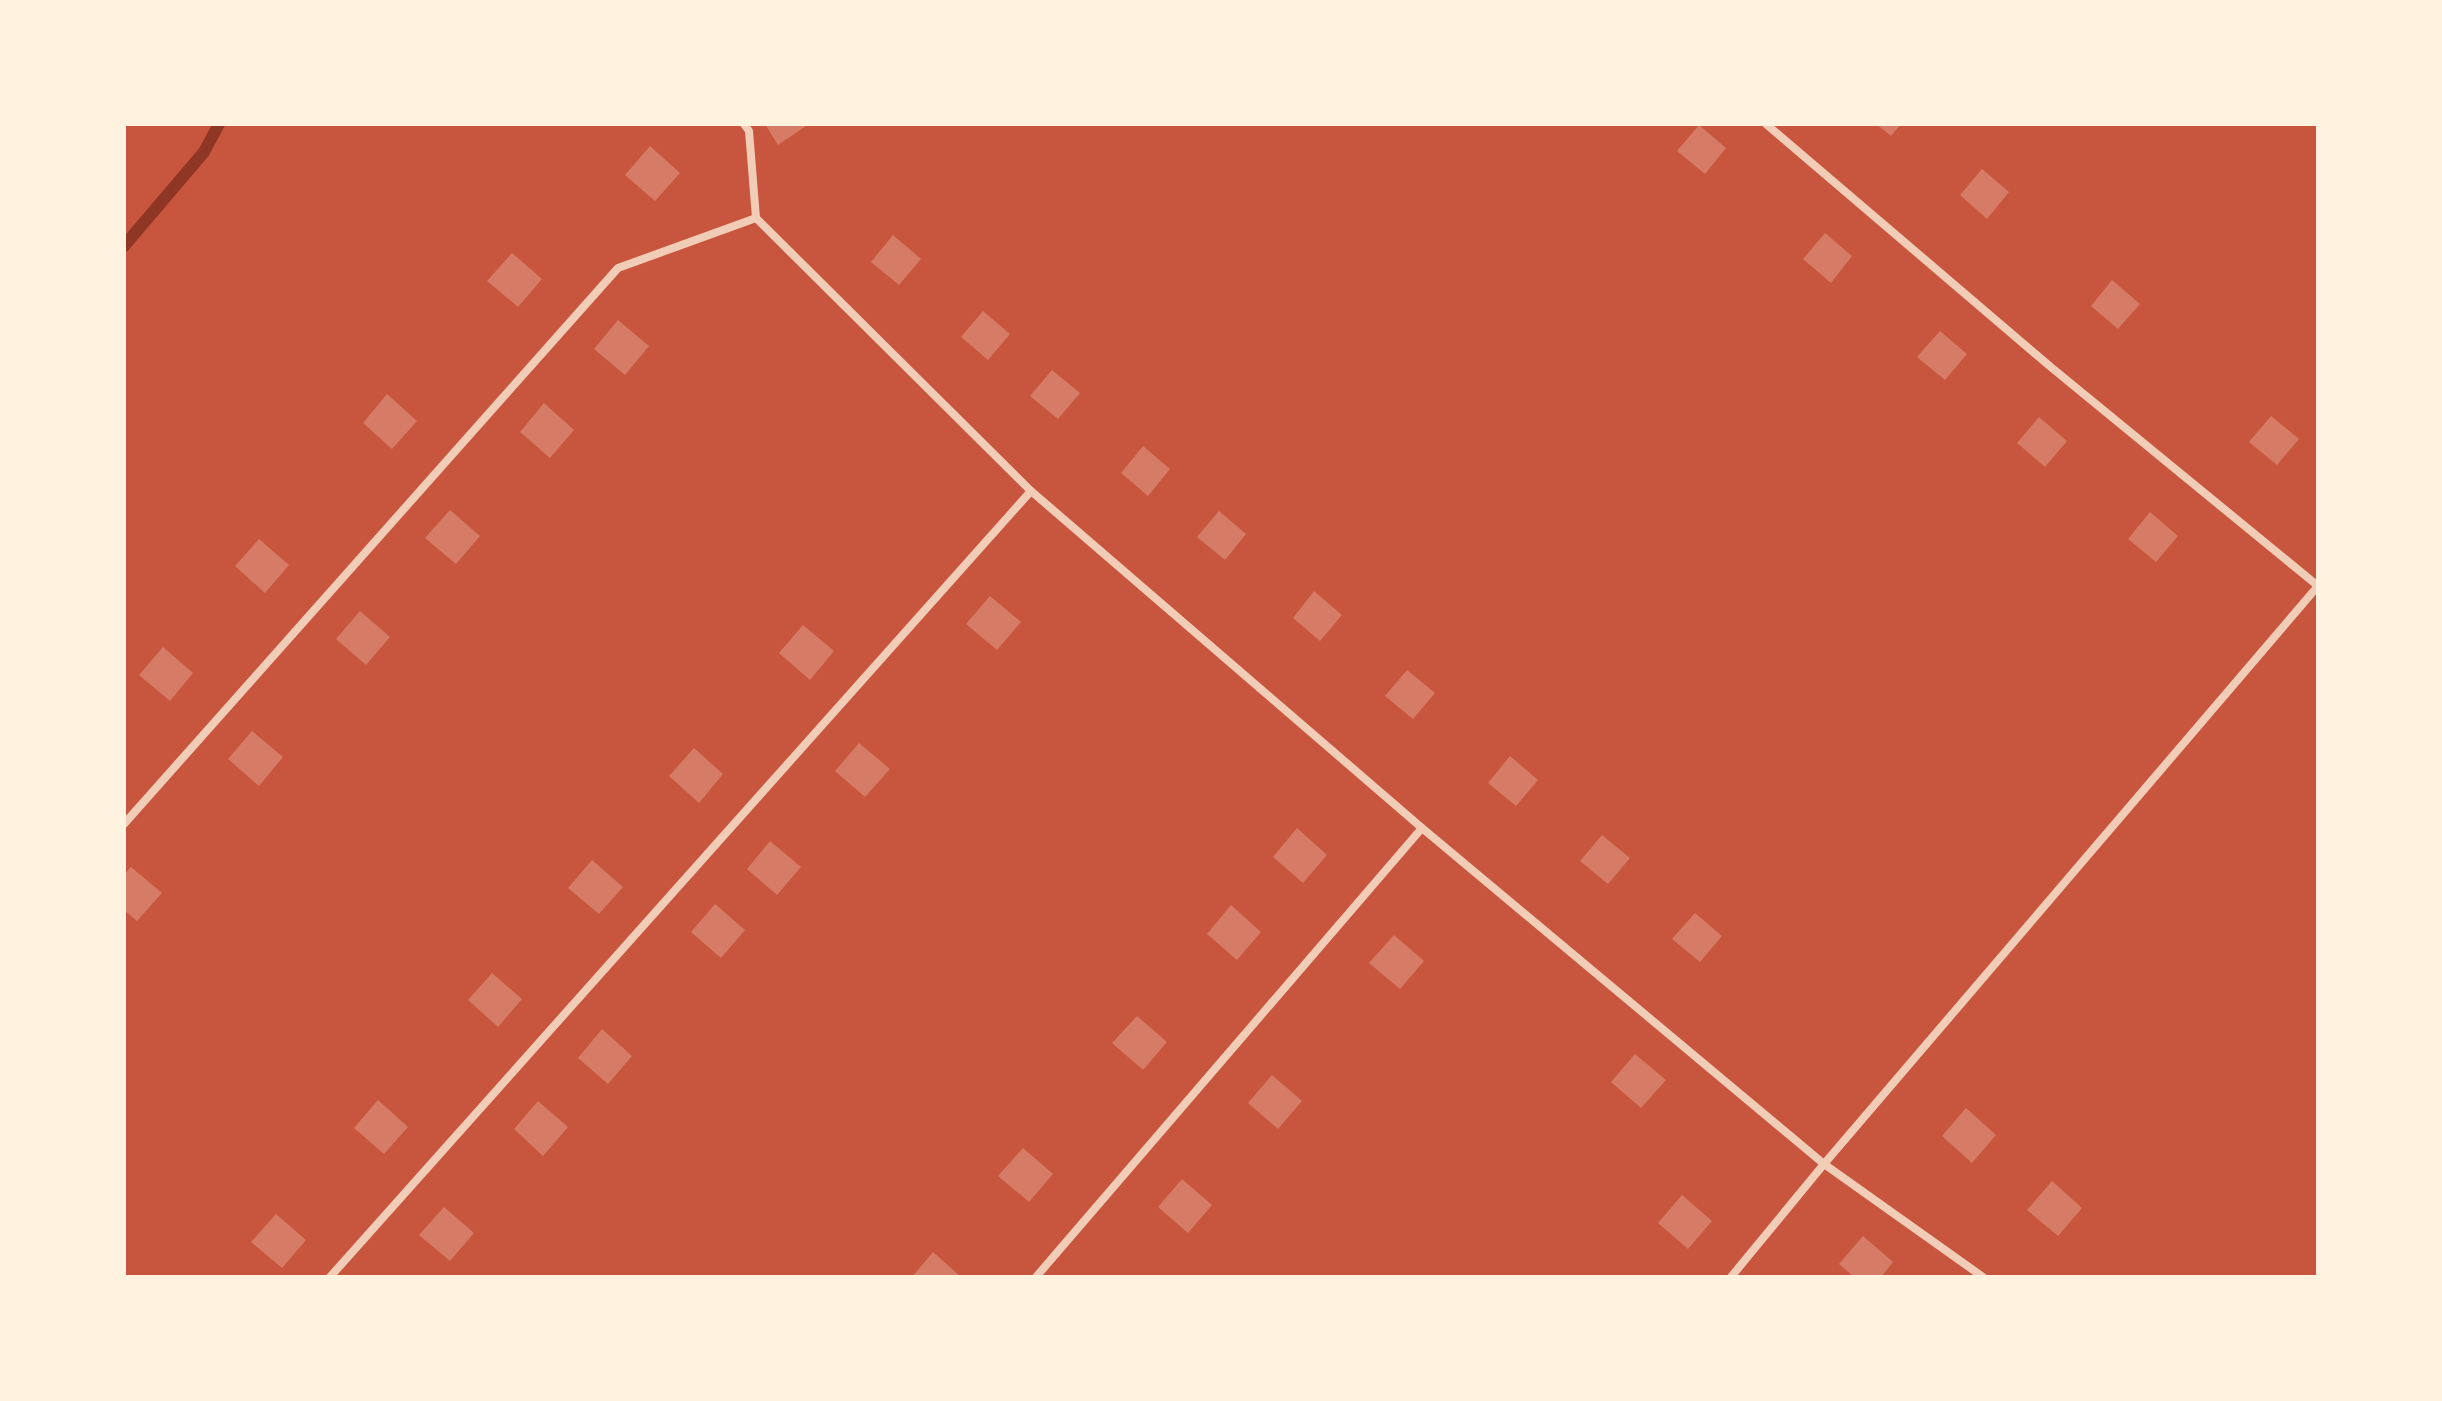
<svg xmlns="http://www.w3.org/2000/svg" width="2442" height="1401" viewBox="0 0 2442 1401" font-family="'DejaVu Sans',sans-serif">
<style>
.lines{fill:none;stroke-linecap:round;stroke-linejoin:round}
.stream{stroke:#8f3625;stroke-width:12}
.building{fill:#d67c66}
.minor{stroke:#f1ccb7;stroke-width:8}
</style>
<rect width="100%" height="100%" fill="#c8553d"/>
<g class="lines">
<!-- stream -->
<polyline class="stream" points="124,246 204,152 219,124"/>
</g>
<!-- building -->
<g class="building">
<polygon points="765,124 809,124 778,145"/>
<polygon points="1876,124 1901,124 1891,136"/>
<polygon points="1699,125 1726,148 1705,174 1677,151"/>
<polygon points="650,146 680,173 655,201 625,175"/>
<polygon points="1982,169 2009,192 1987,219 1960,195"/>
<polygon points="1825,233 1852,256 1831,283 1803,259"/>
<polygon points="893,235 921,259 899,285 871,262"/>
<polygon points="512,253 542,279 518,307 487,281"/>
<polygon points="2112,280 2140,304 2118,329 2091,306"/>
<polygon points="983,311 1010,334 988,360 961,337"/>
<polygon points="618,320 649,346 625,375 594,349"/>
<polygon points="1940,331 1967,354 1945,380 1917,357"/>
<polygon points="1052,370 1080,393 1058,419 1030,396"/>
<polygon points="387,394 417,421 392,449 363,423"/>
<polygon points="544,403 574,430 550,458 520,432"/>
<polygon points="2271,416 2299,439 2277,465 2249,442"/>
<polygon points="2039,417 2067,441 2045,467 2017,443"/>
<polygon points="1143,446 1170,469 1148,496 1121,473"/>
<polygon points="450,510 480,536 456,564 425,538"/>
<polygon points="1219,511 1246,534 1225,560 1197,537"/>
<polygon points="2150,512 2178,536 2156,562 2128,539"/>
<polygon points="259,539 289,565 265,593 235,566"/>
<polygon points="1314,591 1342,615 1320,641 1293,618"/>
<polygon points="990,596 1021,622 997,650 966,624"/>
<polygon points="360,611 390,637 366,665 336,639"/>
<polygon points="803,625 834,651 810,680 779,653"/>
<polygon points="163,647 193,673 170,701 139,675"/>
<polygon points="1407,670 1435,693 1413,719 1385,696"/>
<polygon points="252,731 283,757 259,786 228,759"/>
<polygon points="859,743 890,769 865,797 835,771"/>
<polygon points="694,748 723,774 699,803 669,776"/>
<polygon points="1510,756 1538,780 1516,806 1488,783"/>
<polygon points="1297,828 1327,855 1303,883 1273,857"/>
<polygon points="1602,835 1630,858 1608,884 1580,861"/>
<polygon points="770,841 801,867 777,895 747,869"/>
<polygon points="592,860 623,887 599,914 568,888"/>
<polygon points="131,867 162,893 137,921 124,910 124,875"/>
<polygon points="715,904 745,930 721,958 691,932"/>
<polygon points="1231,905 1261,932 1237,960 1207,934"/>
<polygon points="1695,913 1722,936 1700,962 1672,939"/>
<polygon points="1394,935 1424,961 1400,989 1369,963"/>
<polygon points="492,973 522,999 498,1027 468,1000"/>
<polygon points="1137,1016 1167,1042 1143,1070 1112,1043"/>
<polygon points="602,1029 632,1056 608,1084 578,1058"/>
<polygon points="1635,1054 1666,1080 1641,1108 1611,1082"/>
<polygon points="1272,1075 1302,1101 1278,1129 1248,1103"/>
<polygon points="378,1100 408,1127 384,1154 354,1128"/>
<polygon points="538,1101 568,1127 543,1156 514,1129"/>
<polygon points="1966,1108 1996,1135 1972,1163 1942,1136"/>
<polygon points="1023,1148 1053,1174 1029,1202 998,1176"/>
<polygon points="1182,1179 1212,1205 1188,1233 1158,1207"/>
<polygon points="2052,1181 2082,1208 2058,1236 2027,1210"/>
<polygon points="1682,1195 1712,1221 1688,1249 1658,1223"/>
<polygon points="444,1207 474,1233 450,1261 419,1235"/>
<polygon points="276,1214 306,1240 282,1268 251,1242"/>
<polygon points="1863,1236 1893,1262 1881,1277 1854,1277 1839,1264"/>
<polygon points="933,1252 961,1277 912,1277"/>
</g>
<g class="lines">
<!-- minor -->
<g class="minor">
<polyline points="744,124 749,131 756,218 1031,491 1422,828 1824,1164 1983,1277"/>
<polyline points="1766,124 2052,368 2318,586"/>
<polyline points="124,824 618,268 756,218"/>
<polyline points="330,1277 1031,491"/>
<polyline points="1036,1277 1422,828"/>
<polyline points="1731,1277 1824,1164 2318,586"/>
</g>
</g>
<!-- border -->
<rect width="2442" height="1401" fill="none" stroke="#fff3e0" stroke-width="252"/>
</svg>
